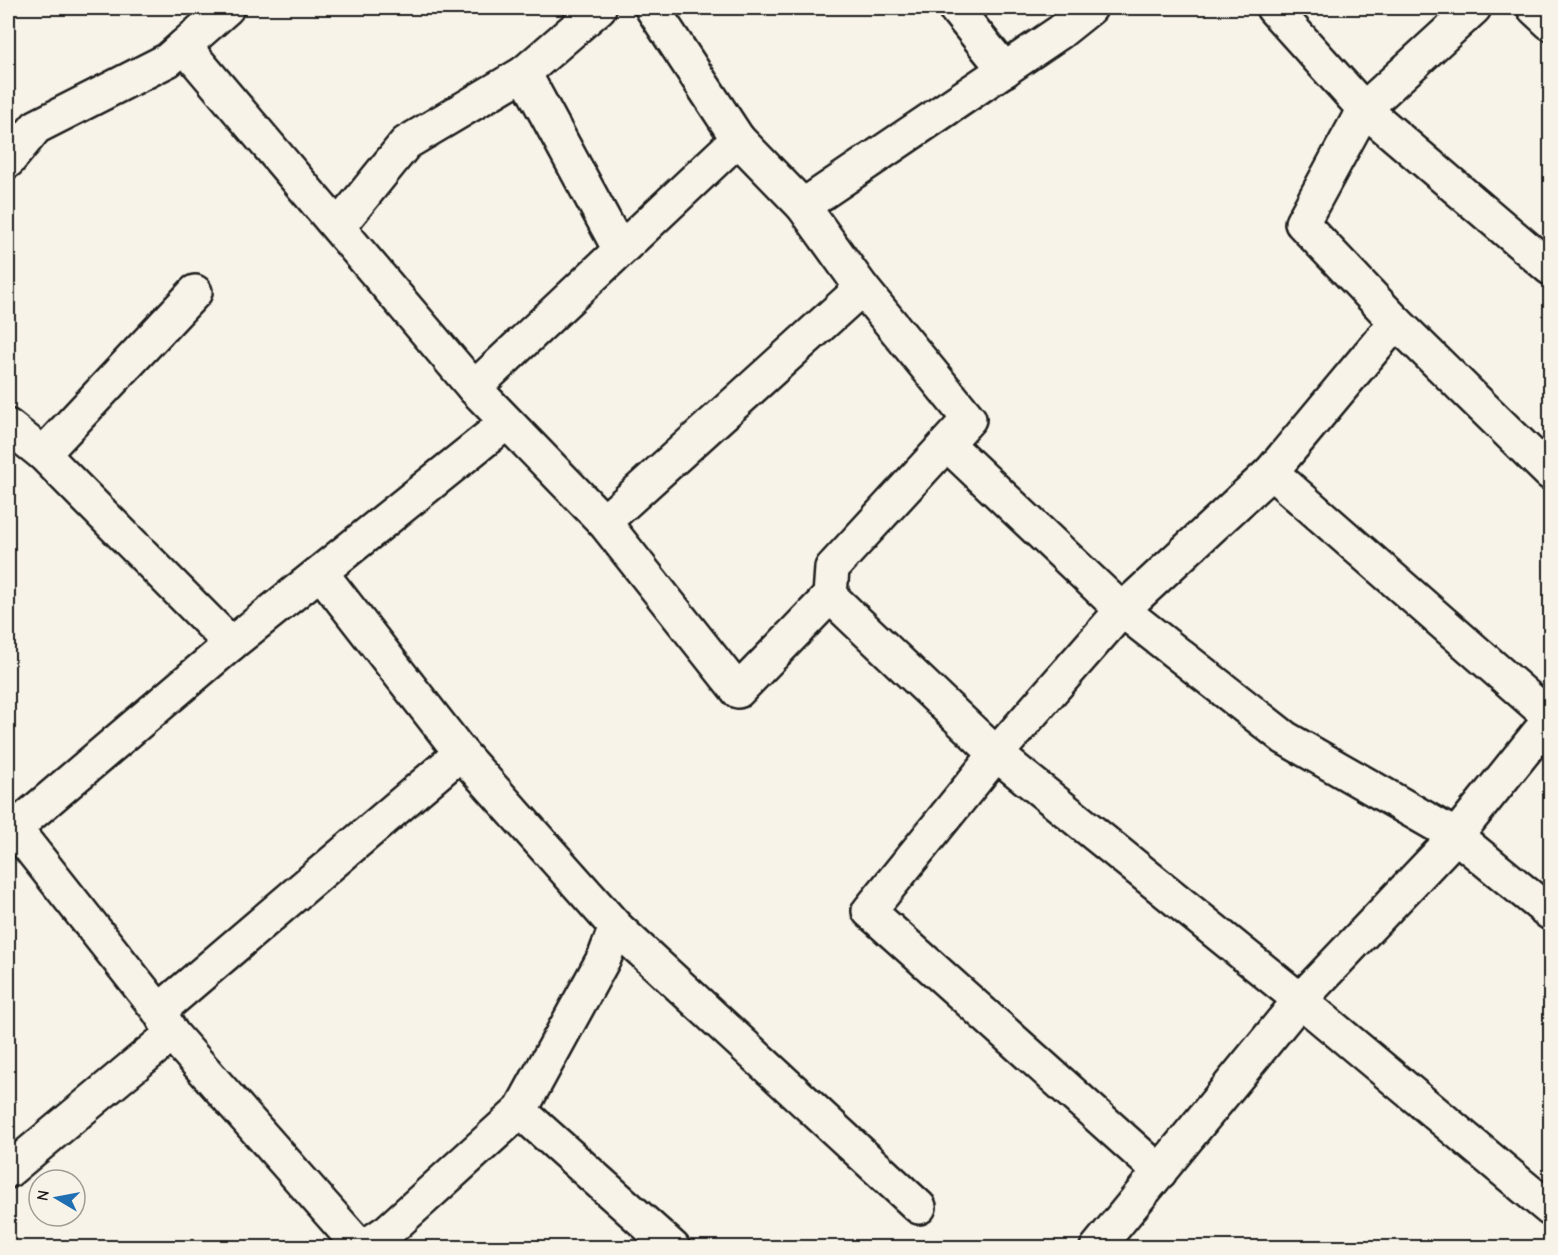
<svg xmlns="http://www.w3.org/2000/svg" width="1558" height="1255" viewBox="0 0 1558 1255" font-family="'Comic Neue',sans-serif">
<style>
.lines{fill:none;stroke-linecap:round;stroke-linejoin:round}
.minor-casing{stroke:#1c1c1c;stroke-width:38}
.minor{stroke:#f7f3e8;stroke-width:33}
</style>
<rect width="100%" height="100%" fill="#f7f3e8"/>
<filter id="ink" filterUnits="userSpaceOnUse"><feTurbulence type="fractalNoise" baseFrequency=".0167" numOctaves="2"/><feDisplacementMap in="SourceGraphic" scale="12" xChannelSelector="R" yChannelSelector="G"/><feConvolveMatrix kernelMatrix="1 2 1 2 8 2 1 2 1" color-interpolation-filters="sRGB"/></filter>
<g filter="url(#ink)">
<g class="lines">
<!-- minor casing -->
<g class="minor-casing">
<g id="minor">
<polyline points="599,8 524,73 620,250"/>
<polyline points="652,8 738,139"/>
<polyline points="955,8 1005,70"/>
<polyline points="1273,8 1364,109 1302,223 1396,322 1550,473"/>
<polyline points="1474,8 1364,109 1550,268"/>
<polyline points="1534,8 1550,23"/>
<polyline points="184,46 474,388 738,139 803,206 1060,32 1090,8"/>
<polyline points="8,161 36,127 168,60 227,8"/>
<polyline points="338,227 406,143 524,73"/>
<polyline points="1396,322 1271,472 1122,610 1285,738 1456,836 1550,913"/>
<polyline points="474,388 604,522 862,288 803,206"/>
<polyline points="8,426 43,454 195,292"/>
<polyline points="43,454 231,644"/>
<polyline points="1271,472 1550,717"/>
<polyline points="604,522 738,691 830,596 832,568 969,419 862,288"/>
<polyline points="321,573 461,753 616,927 605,956 520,1111 388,1231 363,1248"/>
<polyline points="830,596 996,754 1122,610 947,444"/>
<polyline points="1550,719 1456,836 1300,1000 1550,1209"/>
<polyline points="8,820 159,1011 172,1034 8,1171"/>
<polyline points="15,828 231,644 506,423"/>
<polyline points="616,927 919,1207"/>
<polyline points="159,1011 461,753"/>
<polyline points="172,1034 361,1248"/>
<polyline points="520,1111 673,1248"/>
<polyline points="1097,1248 1300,1000 996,754 869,911 1160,1172"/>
</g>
</g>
<!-- minor -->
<use href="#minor" class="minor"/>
</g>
</g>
<!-- margin -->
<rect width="1558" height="1255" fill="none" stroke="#f7f3e8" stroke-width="30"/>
<rect x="15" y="15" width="1528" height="1225" fill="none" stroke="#1c1c1c" stroke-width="2" filter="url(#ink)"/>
<!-- north arrow -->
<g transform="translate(57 1198) rotate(280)"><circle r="28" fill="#f7f3e8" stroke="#9f9d96" stroke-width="1.5"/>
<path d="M0-4.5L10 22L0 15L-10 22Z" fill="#1f6fb2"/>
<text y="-9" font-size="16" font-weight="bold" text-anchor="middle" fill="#1c1c1c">N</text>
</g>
</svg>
